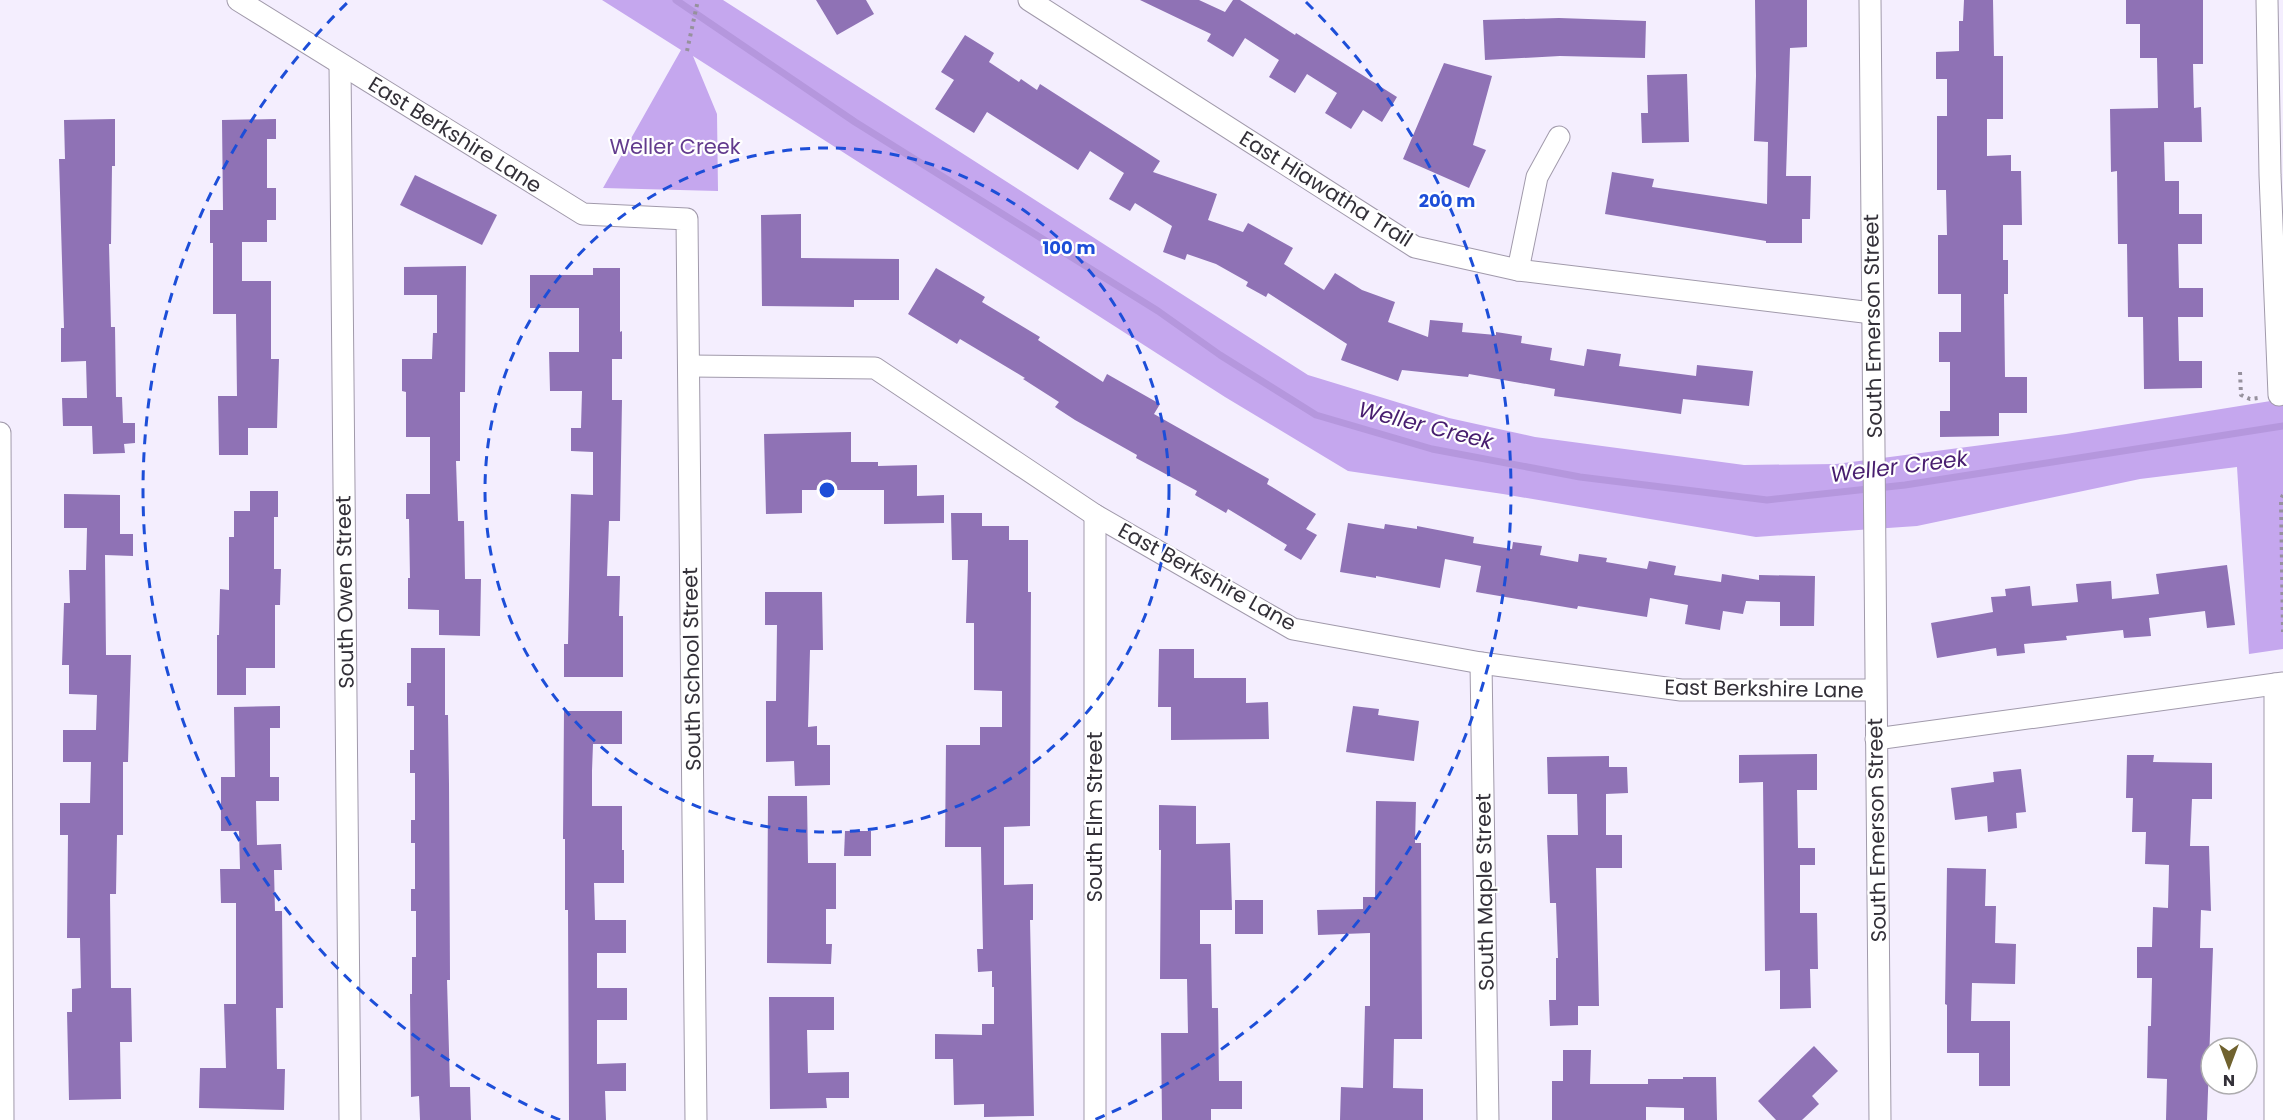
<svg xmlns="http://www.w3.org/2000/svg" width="2283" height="1120" viewBox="0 0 2283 1120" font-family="Poppins,sans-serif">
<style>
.forest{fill:#c5a7ee}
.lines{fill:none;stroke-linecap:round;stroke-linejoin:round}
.stream{stroke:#b597dd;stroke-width:7}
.building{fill:#8f72b5}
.street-casing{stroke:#a19aab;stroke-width:23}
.path{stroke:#96919d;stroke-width:4;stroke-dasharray:3 4.5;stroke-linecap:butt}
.street{stroke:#fff;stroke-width:21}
.ring{fill:none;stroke:#1d4ed8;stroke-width:3;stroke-dasharray:10 8}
.labels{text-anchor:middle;stroke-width:4.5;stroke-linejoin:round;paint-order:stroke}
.street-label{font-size:21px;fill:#333038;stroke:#fff}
.park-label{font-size:21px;fill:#633c8e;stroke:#fff}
.water-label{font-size:22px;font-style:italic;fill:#481e6f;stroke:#fff}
.centre{fill:#1d4ed8;stroke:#fff;stroke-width:3}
.ring-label{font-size:18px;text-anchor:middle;font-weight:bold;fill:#1d4ed8;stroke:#fff;stroke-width:4.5;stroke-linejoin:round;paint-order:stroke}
</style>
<rect width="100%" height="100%" fill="#f4eefe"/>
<!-- forest -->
<polygon class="forest" points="602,0 723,0 1308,375 1449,418 1535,437 1744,465 1836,464 2066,434 2283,399 2283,649 2249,654 2237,467 2140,479 1917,526 1756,537 1503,494 1348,471 1225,397 693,56 717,114 718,191 603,188 681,50"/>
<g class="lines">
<!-- stream -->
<polyline class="stream" points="676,0 855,122 1158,311 1220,355 1316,415 1432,449 1580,477 1767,500 1905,485 2283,426"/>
</g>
<!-- building -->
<g class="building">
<polygon points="816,0 866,0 874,14 837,35"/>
<polygon points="1140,0 1199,0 1225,12 1233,0 1240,0 1295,35 1296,33 1397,97 1382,122 1363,110 1351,129 1325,113 1337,93 1307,74 1295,93 1269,77 1279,60 1245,38 1233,57 1207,41 1211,34"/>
<polygon points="1755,0 1807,0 1807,47 1790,48 1786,176 1811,176 1810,219 1802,219 1802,243 1766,243 1766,241 1605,214 1612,172 1654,179 1652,187 1767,204 1768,142 1754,141 1756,76"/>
<polygon points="1964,0 1993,0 1994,56 2003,56 2003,119 1987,119 1987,156 2011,155 2011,171 2021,171 2022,225 2003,225 2003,260 2008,260 2008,294 2004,294 2005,377 2027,377 2027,413 1999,413 1999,436 1940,437 1940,411 1950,411 1950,362 1939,362 1939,332 1961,332 1961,294 1938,294 1938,235 1947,235 1946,190 1937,190 1937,116 1947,116 1947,79 1936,79 1936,52 1959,51 1959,21 1963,21"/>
<polygon points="2126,0 2203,0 2203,64 2193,64 2194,108 2201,107 2202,142 2164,142 2165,181 2179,181 2179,214 2202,214 2202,244 2178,244 2179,288 2203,288 2203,317 2178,317 2179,361 2202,361 2202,388 2144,389 2143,317 2128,317 2127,244 2118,244 2117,171 2111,172 2110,109 2158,108 2157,58 2140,58 2140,24 2126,24"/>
<polygon points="1559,18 1646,21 1645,58 1560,56 1485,60 1483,20"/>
<polygon points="965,35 994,53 989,62 1019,82 1021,79 1037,90 1040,84 1160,161 1153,172 1217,194 1208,220 1243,232 1248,223 1293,248 1284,264 1324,290 1335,273 1362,290 1395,302 1388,322 1428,337 1430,320 1463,323 1462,332 1496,335 1496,332 1522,336 1521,343 1552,348 1550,360 1584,366 1587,349 1621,354 1619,366 1696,376 1697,365 1753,371 1749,406 1683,399 1681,414 1554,396 1555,389 1469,374 1468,377 1402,370 1398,381 1341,360 1347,344 1268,293 1266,297 1246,286 1248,282 1216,264 1187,254 1185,260 1163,252 1172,226 1135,203 1130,211 1109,199 1124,173 1090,151 1078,170 987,112 974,133 935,109 954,80 941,72"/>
<polygon points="1444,63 1492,76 1473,145 1486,150 1469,188 1403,159"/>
<polygon points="1687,74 1689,142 1642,143 1641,113 1648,113 1647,75"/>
<polygon points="115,119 115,166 112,166 111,244 109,244 111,327 115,327 116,397 122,397 123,423 135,423 135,443 124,444 125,453 93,454 92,426 63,426 62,398 87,398 86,361 61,362 61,328 64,328 59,159 65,159 64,120"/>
<polygon points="276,119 276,139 267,139 267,188 276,188 276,220 267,220 267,242 242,242 242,281 271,281 271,359 279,359 277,428 248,428 248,455 219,455 218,396 237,396 236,314 213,314 213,243 210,243 210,210 223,210 222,120"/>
<polygon points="415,175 497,215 482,245 400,205"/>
<polygon points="801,214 801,258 899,259 899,300 854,300 854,307 762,306 761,215"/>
<polygon points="466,266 465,392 460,392 460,461 456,461 458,521 464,521 465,579 481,579 480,636 439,635 439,610 408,609 408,578 410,578 409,519 406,519 406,494 430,494 430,437 406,437 406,392 402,391 402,359 432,359 433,333 437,333 437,295 404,295 404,267"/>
<polygon points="593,268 620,268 620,332 622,331 622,359 612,359 612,400 622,400 620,521 609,521 607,576 620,576 619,616 623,616 623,677 564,677 564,644 568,644 571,494 593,495 593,452 571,451 571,428 581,428 582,391 550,391 549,352 579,352 579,308 530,308 530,275 593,275"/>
<polygon points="936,268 985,297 982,302 1040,337 1038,340 1103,382 1107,374 1160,404 1154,414 1269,479 1267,484 1316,514 1306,529 1317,535 1301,560 1284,550 1287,545 1228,509 1226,513 1195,495 1197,491 1136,458 1137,455 1075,420 1055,407 1059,402 1023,379 1025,378 960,339 957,344 908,314"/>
<polygon points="851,432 851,462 878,462 878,466 917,465 917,496 944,495 944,523 884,524 884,490 802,490 802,513 766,514 764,434"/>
<polygon points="250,491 278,491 278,517 274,517 274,569 281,569 280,605 275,605 275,668 246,668 246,695 217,695 217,635 219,635 220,589 229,590 229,537 234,537 234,511 250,511"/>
<polygon points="64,494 120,495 120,534 133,534 133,556 105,555 106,655 131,655 128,762 123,762 123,835 117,835 116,894 110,894 111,988 131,988 132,1042 120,1042 121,1099 69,1100 67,1012 72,1012 72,989 81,988 80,938 67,938 68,835 60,835 60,803 90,803 91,762 63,762 63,730 96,730 97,695 69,694 69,665 62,665 64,603 70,603 69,570 86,570 87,528 64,528"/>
<polygon points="951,513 982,513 982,526 1009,526 1009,540 1028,540 1028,592 1031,592 1030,826 1004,827 1004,885 1033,884 1033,920 1030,920 1034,1116 984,1117 984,1104 954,1105 953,1059 935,1059 935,1034 982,1035 982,1024 994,1024 994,987 992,987 992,971 978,972 977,949 983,949 981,847 945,847 946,745 980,745 980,727 1002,727 1002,691 974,690 974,623 966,623 968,560 952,560"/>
<polygon points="1348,523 1384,529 1385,524 1417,529 1417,526 1474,537 1473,543 1512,549 1513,542 1542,546 1540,555 1578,562 1579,554 1607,558 1606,562 1647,569 1649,561 1676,566 1674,575 1721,582 1722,574 1759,580 1759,575 1815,576 1814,626 1780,626 1780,602 1746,601 1743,614 1723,611 1720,630 1685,624 1688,605 1650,598 1647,617 1578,606 1577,609 1476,592 1481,566 1445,559 1440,588 1376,576 1376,578 1340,572"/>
<polygon points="2227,565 2235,625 2207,628 2205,611 2149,618 2151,636 2124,638 2123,630 2066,636 2067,640 2024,644 2025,653 1997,656 1996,648 1937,658 1931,623 1993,612 1991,597 2006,596 2005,589 2030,586 2032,606 2078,602 2076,584 2111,581 2112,599 2159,594 2156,574"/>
<polygon points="765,592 822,592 823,650 810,650 808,727 817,726 817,745 830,745 830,785 795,786 794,761 766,762 766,701 776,701 777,625 765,625"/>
<polygon points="411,648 445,648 445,715 448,715 449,784 450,980 447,980 450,1087 470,1087 471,1120 420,1120 419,1096 411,1097 410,994 412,994 412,957 416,957 416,911 411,911 411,889 415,889 415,843 411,843 411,820 415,820 415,773 410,773 410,750 414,750 414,706 407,706 407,683 411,683"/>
<polygon points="1159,649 1194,649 1194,678 1246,678 1246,703 1268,702 1269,739 1171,740 1171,707 1158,707"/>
<polygon points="280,706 280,728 270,728 270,777 279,777 279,801 256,801 257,845 281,844 282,870 274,870 275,911 282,911 283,1008 276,1008 277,1069 285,1069 284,1110 199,1108 200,1068 226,1068 224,1004 236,1004 236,903 221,903 220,869 240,869 239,831 221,831 221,777 235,777 234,707"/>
<polygon points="1353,706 1379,709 1378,715 1419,721 1414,761 1346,752"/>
<polygon points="564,711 622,711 622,744 593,744 592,771 592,806 622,806 622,850 624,850 624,883 594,883 595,920 626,920 626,953 597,953 597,988 627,988 627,1020 597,1020 597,1064 626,1063 626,1091 605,1091 606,1120 569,1120 568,910 565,910 565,839 563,839"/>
<polygon points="1817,754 1817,790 1797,790 1798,848 1815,848 1815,865 1800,865 1800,913 1817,913 1818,969 1810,969 1811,1008 1780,1009 1780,970 1765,971 1763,782 1739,783 1739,755"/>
<polygon points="2127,755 2154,755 2153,762 2212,763 2212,799 2192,799 2190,846 2209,846 2211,911 2201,910 2200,948 2213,948 2207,1120 2166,1120 2167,1079 2147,1078 2148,1026 2151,1026 2152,978 2137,978 2137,947 2152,947 2153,907 2168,908 2169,865 2145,864 2146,832 2132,832 2133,798 2126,798"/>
<polygon points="1609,756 1609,767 1627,767 1628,793 1606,794 1606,835 1622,835 1622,868 1596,868 1599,1006 1578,1006 1578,1025 1550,1026 1549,1000 1556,1000 1556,958 1558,958 1556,903 1550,903 1547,835 1578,835 1577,794 1548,794 1547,757"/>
<polygon points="2021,769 2026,812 2016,813 2017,828 1988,832 1987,816 1955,820 1951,788 1994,782 1993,772"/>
<polygon points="768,796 807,796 808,863 836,863 836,909 826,909 826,944 832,944 831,964 767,963"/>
<polygon points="1376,801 1416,802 1415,843 1421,843 1422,1039 1394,1039 1393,1088 1423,1089 1423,1120 1340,1120 1341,1087 1363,1088 1365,1006 1370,1006 1370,933 1318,935 1317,910 1363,909 1363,897 1375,897"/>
<polygon points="1159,805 1196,806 1196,844 1230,843 1232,910 1200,910 1200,944 1211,944 1212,1008 1218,1008 1219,1081 1242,1081 1242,1109 1211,1109 1211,1120 1162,1120 1161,1033 1188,1033 1187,979 1160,979 1161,850 1159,850"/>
<polygon points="845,831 871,831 871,856 844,856"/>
<polygon points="1947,868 1986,869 1985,906 1996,906 1995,943 2016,944 2015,984 1972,983 1971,1021 2010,1021 2010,1086 1979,1086 1979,1053 1947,1053 1947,1005 1945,1004"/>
<rect x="1235" y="900" width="28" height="34"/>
<polygon points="769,997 834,997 834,1030 807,1030 808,1073 849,1072 849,1098 826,1098 827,1108 770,1109"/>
<polygon points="1814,1046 1838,1071 1812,1096 1819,1104 1802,1120 1776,1120 1758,1101"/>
<polygon points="1563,1050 1591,1050 1590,1084 1648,1084 1648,1079 1683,1079 1683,1077 1716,1077 1717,1120 1684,1120 1684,1108 1646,1107 1646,1120 1552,1120 1552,1081 1563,1081"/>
</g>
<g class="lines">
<!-- street casing -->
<g class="street-casing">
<g id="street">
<polyline points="238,0 583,214 687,219 696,1120"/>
<polyline points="1029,0 1415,247 1518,270 1872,313"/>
<polyline points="1870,0 1880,1120"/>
<polyline points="2267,0 2270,175 2279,395"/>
<polyline points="340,64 350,1120"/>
<polyline points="1518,270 1537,177 1559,137"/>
<polyline points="689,366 875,368 1095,515 1293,629 1481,663 1681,690 1875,690"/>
<polyline points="0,433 3,1120"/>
<polyline points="1481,663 1488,1120"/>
<polyline points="1876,739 2283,683"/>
<polyline points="1095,1120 1095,515"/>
<polyline points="2275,1120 2275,684"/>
</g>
</g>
<!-- path -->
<g class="path">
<polyline points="687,51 698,0"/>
<polyline points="2240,372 2241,395 2250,399 2258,398"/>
<polyline points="2283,495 2281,499 2283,632"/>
</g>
<!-- street -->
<use href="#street" class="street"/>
</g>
<!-- distance rings -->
<g class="ring">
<circle cx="827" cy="490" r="342"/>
<path d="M560 1120A684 684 0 0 1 348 2M1306 2A684 684 0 0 1 1094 1120"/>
</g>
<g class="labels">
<!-- street labels -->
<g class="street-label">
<text transform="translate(455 135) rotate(32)" y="7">East Berkshire Lane</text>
<text transform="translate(1326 189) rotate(32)" y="7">East Hiawatha Trail</text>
<text transform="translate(1873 326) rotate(-91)" y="7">South Emerson Street</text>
<text transform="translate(1207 577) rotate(29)" y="7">East Berkshire Lane</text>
<text transform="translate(345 592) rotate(-91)" y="7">South Owen Street</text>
<text transform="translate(692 669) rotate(-91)" y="7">South School Street</text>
<text transform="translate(1764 689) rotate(1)" y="7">East Berkshire Lane</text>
<text transform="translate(1095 817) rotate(-90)" y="7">South Elm Street</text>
<text transform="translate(1877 830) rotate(-91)" y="7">South Emerson Street</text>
<text transform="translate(1485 892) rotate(-91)" y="7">South Maple Street</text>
</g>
<!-- park labels -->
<g class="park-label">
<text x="675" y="154">Weller Creek</text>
</g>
<!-- water labels -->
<g class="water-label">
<text transform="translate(1426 425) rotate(14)" y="8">Weller Creek</text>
<text transform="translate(1899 466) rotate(-7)" y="8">Weller Creek</text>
</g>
</g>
<circle cx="827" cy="490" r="9" class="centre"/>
<g class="ring-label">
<text x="1447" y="207">200 m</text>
<text x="1069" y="254">100 m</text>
</g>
<!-- north arrow -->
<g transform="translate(2229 1066) rotate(180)"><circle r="28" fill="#ffffff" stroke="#adacaf" stroke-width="1.5"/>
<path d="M0-4.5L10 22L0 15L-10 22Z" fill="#70622f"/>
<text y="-9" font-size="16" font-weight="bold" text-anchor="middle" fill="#333038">N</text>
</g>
</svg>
